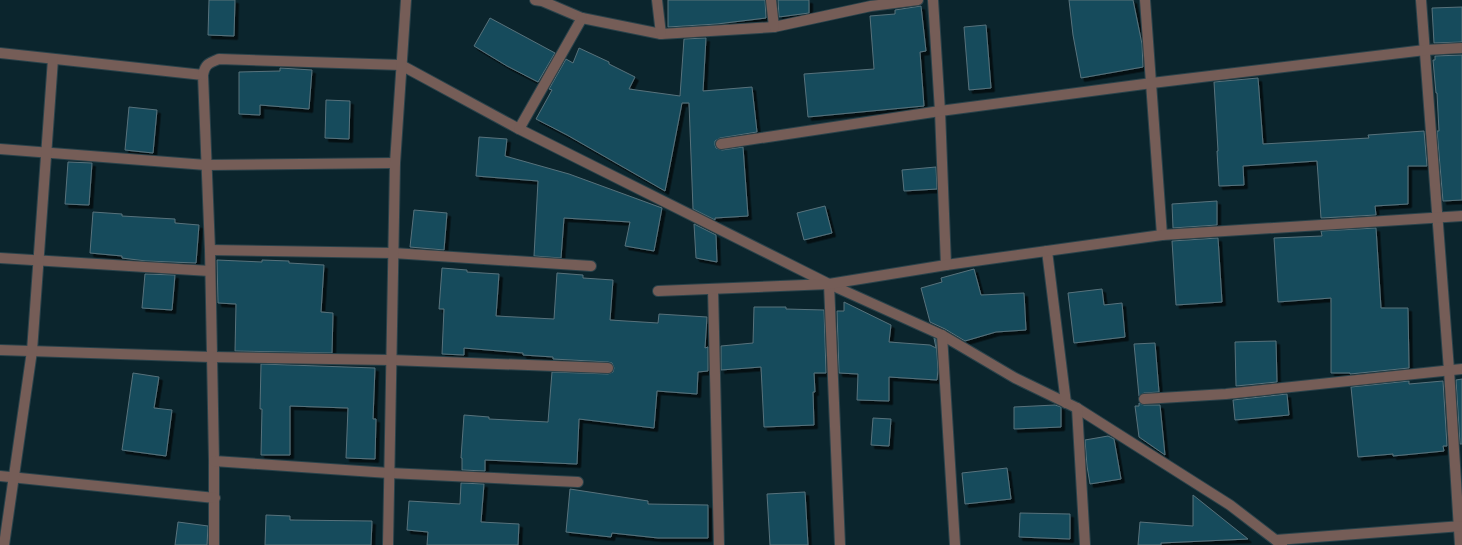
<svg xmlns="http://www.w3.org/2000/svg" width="1462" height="545" viewBox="0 0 1462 545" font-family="'Source Sans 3',sans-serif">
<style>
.building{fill:#184b5b;stroke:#57727c;filter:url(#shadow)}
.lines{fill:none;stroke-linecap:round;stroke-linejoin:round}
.street-casing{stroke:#2a424a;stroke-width:12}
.street{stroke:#755d57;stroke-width:10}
</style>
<defs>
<filter id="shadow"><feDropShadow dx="3.5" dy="3.5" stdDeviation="0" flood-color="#0009"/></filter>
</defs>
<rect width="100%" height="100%" fill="#0b252d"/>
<!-- building -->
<g class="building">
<polygon points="209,0 235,0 234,36 208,35"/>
<polygon points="668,0 765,0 766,18 717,24 668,27"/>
<polygon points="778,0 809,0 809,13 779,17"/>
<polygon points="1069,0 1133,0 1142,44 1143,67 1081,78 1073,35"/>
<polygon points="921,6 926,51 920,52 924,106 808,117 804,74 874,69 870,16 895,14 895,10"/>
<polygon points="1462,7 1462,42 1434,43 1432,8"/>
<polygon points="490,18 555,53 538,82 507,66 474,46"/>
<polygon points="986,25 991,88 969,90 964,27"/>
<polygon points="706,38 703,91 752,87 757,132 720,138 715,141 715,145 716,148 722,150 743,147 748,216 715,218 715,220 693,209 689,103 682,103 665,191 567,135 536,119 552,90 549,89 566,59 573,63 579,48 609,62 609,64 635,77 629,89 680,96 684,39"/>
<polygon points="1462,55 1462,200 1443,201 1437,131 1439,131 1437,93 1436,93 1433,60 1435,60 1435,56"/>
<polygon points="280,68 312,70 309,109 260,105 260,115 239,114 239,72 280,71"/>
<polygon points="1258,78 1263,144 1369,138 1368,135 1424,131 1427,166 1408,166 1408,204 1375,206 1376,215 1321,218 1317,161 1243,166 1244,185 1219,186 1217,151 1218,151 1214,82"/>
<polygon points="326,100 350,101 349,139 325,138"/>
<polygon points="129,107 157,110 153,153 125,150"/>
<polygon points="479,137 507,139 505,156 569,174 662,208 654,251 625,246 630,222 564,218 561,258 534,256 538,181 476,176"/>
<polygon points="68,162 92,163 89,205 65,204"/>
<polygon points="936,167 937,189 904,191 902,170"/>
<polygon points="1217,201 1217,225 1173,228 1172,204"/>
<polygon points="825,206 832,233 804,240 797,213"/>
<polygon points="414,210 447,213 444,250 410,247"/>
<polygon points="93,212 122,214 122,216 175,219 175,223 199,225 196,263 146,261 122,258 122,256 90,253"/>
<polygon points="694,224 716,235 717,262 696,258"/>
<polygon points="1376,228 1381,308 1408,308 1409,368 1350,374 1350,373 1331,373 1331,298 1278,302 1274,238 1322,236 1321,231"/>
<polygon points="1218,238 1222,302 1176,305 1172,241"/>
<polygon points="217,260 262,262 262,260 289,261 289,263 324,265 321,312 333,313 332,353 235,351 236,304 218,303"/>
<polygon points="442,268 467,270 467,272 499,274 496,316 554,319 557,273 583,275 583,278 613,280 610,320 658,323 659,314 707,317 705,348 708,347 708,371 698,372 697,394 657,391 654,428 579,419 577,464 485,460 485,471 462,470 462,458 461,458 464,415 489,417 489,419 548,422 552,372 608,374 613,372 614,368 612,363 608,362 553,359 553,357 523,355 523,353 464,348 464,355 442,354 444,309 439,309"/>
<polygon points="974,269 981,295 1024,293 1026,330 996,332 965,341 945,329 930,322 921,288 942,282 941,278"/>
<polygon points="145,274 175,275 172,310 142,308"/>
<polygon points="1102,289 1104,305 1122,303 1125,337 1074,343 1068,293"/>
<polygon points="844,302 891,325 889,342 930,345 936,348 934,338 936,339 938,370 937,380 889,377 889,401 857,400 858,374 839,373 837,311 844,311"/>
<polygon points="754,307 786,307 786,309 824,310 826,373 814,373 815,392 813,392 814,425 764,427 761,367 721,370 721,346 753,343"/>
<polygon points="1276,341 1277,382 1236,386 1235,342"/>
<polygon points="1155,343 1159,392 1144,393 1139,396 1134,344"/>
<polygon points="261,364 375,368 373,419 376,419 375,459 346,458 348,408 290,406 290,455 261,455 262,409 260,409"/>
<polygon points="133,373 159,377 154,408 172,410 166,456 122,450"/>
<polygon points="1462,379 1462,444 1460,444 1456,380"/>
<polygon points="1409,381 1409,384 1443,381 1447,446 1443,446 1444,451 1393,456 1393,454 1358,457 1351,387"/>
<polygon points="1287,394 1289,415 1235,420 1233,400"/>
<polygon points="1139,403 1144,405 1160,405 1165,455 1139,437 1135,406 1139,406"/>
<polygon points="1055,405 1061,407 1061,427 1014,429 1014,407"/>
<polygon points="873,418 891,419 889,446 871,445"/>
<polygon points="1108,436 1114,439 1121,479 1090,484 1087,466 1085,440"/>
<polygon points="1007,468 1011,499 965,504 962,473"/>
<polygon points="461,483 484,484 481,522 519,524 518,545 427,545 428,532 407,530 409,501 460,504"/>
<polygon points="570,489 648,501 648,504 708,505 708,538 658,538 612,533 611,537 566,532"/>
<polygon points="805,492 808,545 770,545 767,494"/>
<polygon points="1193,495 1248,539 1161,543 1161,545 1138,545 1140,522 1193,526"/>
<polygon points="1020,513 1070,514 1070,539 1019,537"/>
<polygon points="266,515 290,516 290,520 372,521 371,545 265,545"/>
<polygon points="178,522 208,526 207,545 175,545"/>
</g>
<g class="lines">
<!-- street casing -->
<g class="street-casing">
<g id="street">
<polyline points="535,0 542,1 582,18 661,34 774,27 871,6 918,0"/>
<polyline points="657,0 661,34"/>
<polyline points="771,0 774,27"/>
<polyline points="933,0 940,111 946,265"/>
<polyline points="1145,0 1162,235"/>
<polyline points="1421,0 1449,370 1460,545"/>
<polyline points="0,53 203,75 210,250 214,461 214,545"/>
<path d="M203 75C205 64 209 63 219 59L401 65 519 129 829 284 942 335 1015 378 1077 408 1230 505 1282 545"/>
<polyline points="519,129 582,18"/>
<polyline points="721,144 940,111 1152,83 1425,50 1462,48"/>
<polyline points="0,149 206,165 395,163"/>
<polyline points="210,250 393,253 591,266"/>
<polyline points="1047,251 1066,403"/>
<polyline points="0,258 210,271"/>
<polyline points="829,284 840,545"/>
<polyline points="713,289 719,545"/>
<polyline points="658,291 829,284 946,265 1162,235 1462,216"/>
<polyline points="942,335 955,545"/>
<polyline points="0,350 211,357 391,360 608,368"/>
<polyline points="1144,399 1226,394 1462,369"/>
<polyline points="1077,408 1085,545"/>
<polyline points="214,461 389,473 578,482"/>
<polyline points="0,476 215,498"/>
<polyline points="1276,540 1462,526"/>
<polyline points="4,545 32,351 53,59"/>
<polyline points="388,545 395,163 406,0"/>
</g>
</g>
<!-- street -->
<use href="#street" class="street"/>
</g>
</svg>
